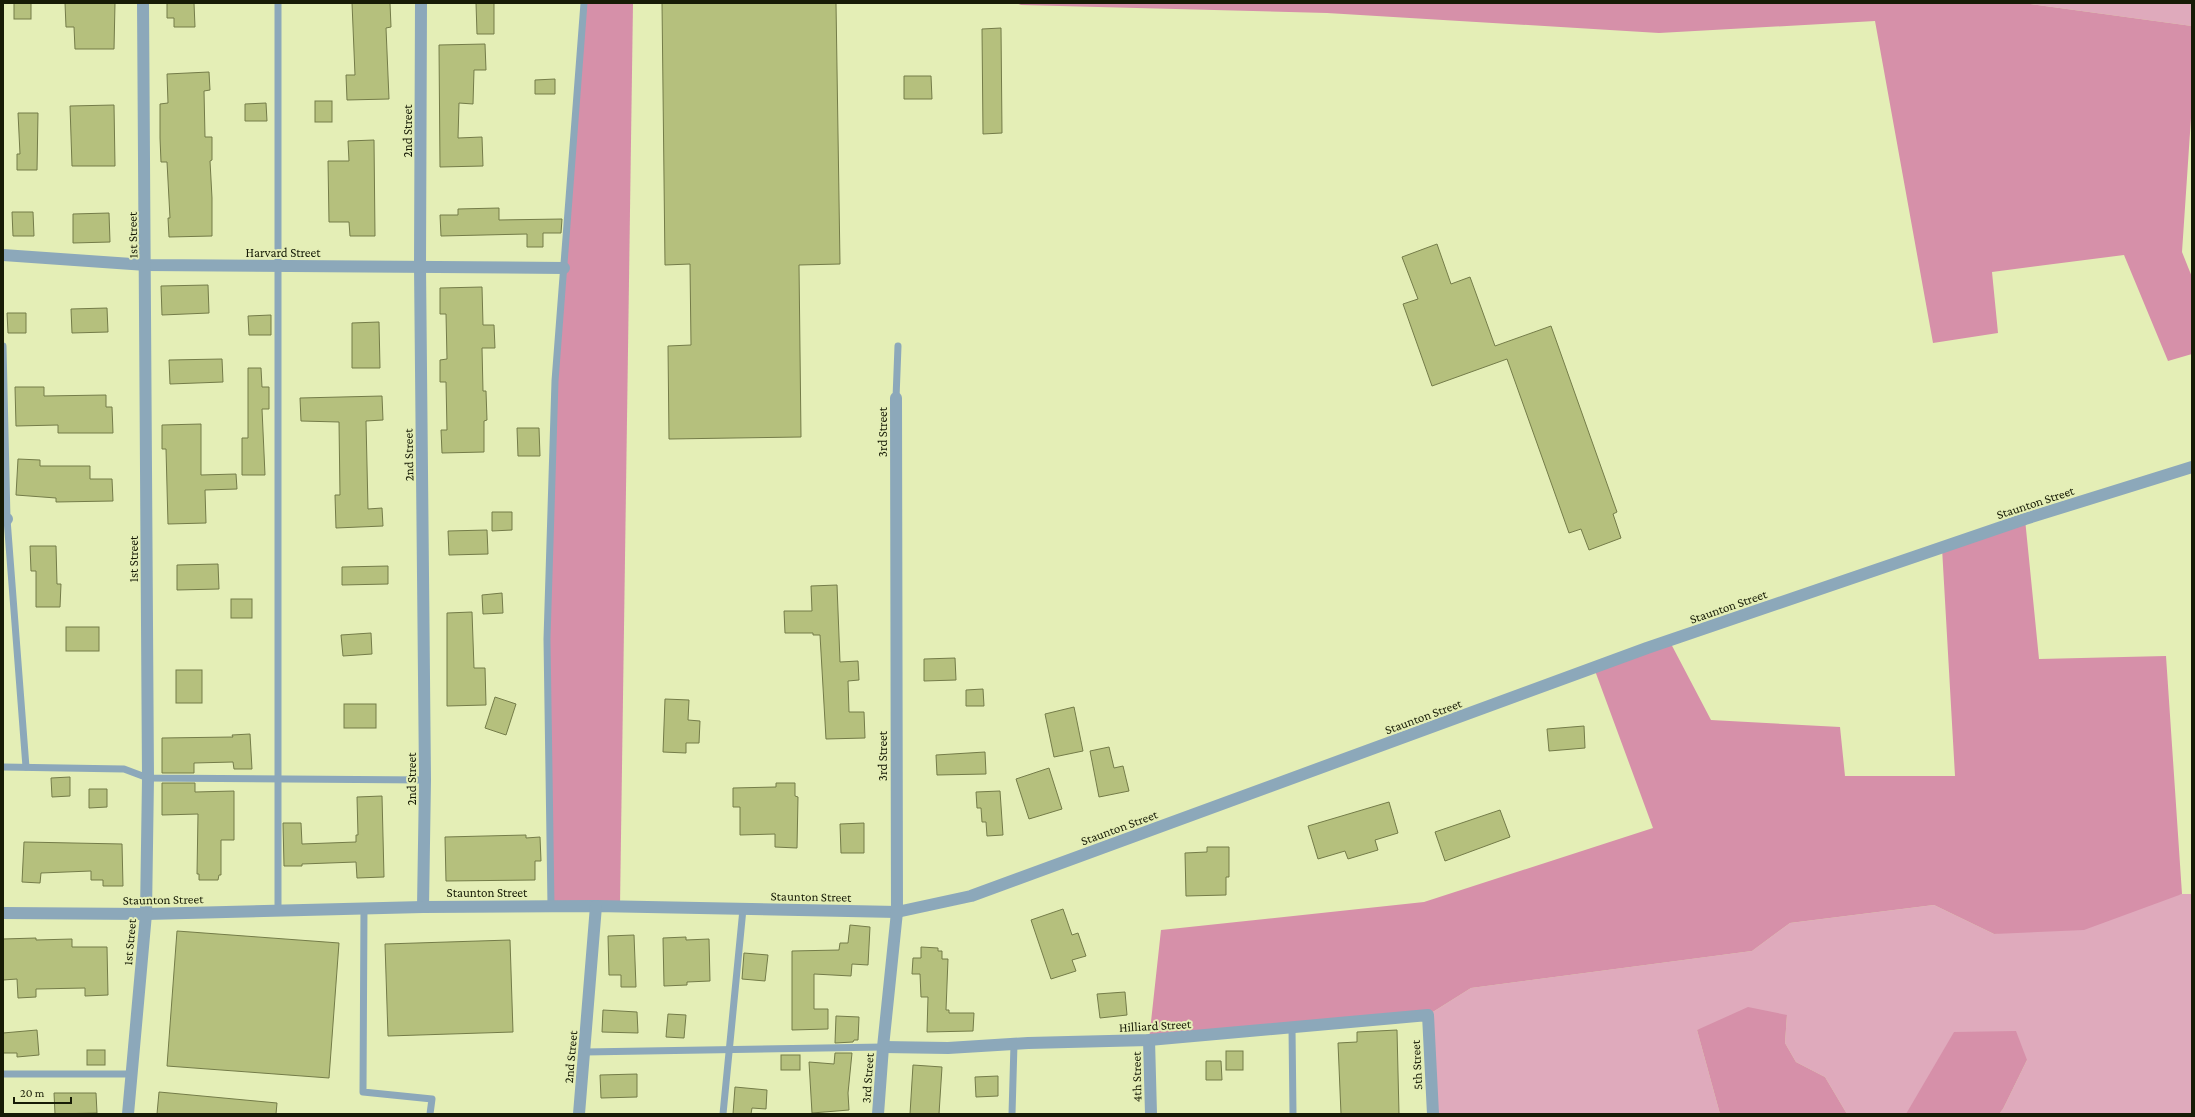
<svg xmlns="http://www.w3.org/2000/svg" width="2195" height="1117" viewBox="0 0 2195 1117" font-family="'Crimson Pro',serif">
<style>
.green{fill:#dfaabc}
.forest{fill:#d690a9}
.building{fill:#b5c07d;stroke:#747c49}
.lines{fill:none;stroke-linecap:round;stroke-linejoin:round}
.service{stroke:#8ca8ba;stroke-width:7}
.minor{stroke:#8ca8ba;stroke-width:12}
.labels{text-anchor:middle;stroke-width:4;stroke-linejoin:round;paint-order:stroke}
.street-label{font-size:13px;fill:#171b06;stroke:#e4eeb6}
</style>
<rect width="100%" height="100%" fill="#e4eeb6"/>
<!-- green -->
<g class="green">
<polygon points="2023,3 2192,3 2192,26"/>
<polygon points="2182,894 2192,894 2192,1114 1999,1114 2003,1109 2027,1060 1906,1114 1847,1114 1825,1077 1796,1062 1785,1043 1787,1015 1697,1030 1720,1114 1433,1114 1428,1015 1471,988 1752,951 1790,923 1934,905 1994,934"/>
</g>
<!-- forest -->
<g class="forest">
<polygon points="584,3 633,3 620,906 551,906 547,639 555,381"/>
<polygon points="1016,3 2023,3 2192,26 2192,103 2182,252 2192,277 2192,354 2168,361 2124,255 1992,272 1998,333 1933,343 1875,21 1659,33 1327,13 1021,5"/>
<polygon points="2025,519 2039,659 2166,656 2182,894 2084,930 1994,934 1934,905 1790,923 1752,951 1471,988 1428,1015 1149,1040 1161,930 1424,902 1653,828 1594,668 1669,640 1711,720 1840,727 1845,776 1955,776 1942,548"/>
<polygon points="1748,1007 1787,1015 1785,1043 1796,1062 1825,1077 1847,1114 1720,1114 1697,1030"/>
<polygon points="2016,1031 2027,1060 2003,1109 1999,1114 1906,1114 1954,1032"/>
</g>
<!-- building -->
<g class="building">
<rect x="14" y="3" width="17" height="16"/>
<polygon points="65,3 115,3 114,49 75,49 74,27 66,27"/>
<polygon points="167,3 194,3 195,27 174,27 174,18 167,18"/>
<polygon points="352,3 390,3 391,27 386,28 389,99 347,100 346,75 355,75"/>
<polygon points="476,3 494,3 494,34 477,34"/>
<polygon points="662,3 836,3 840,264 799,265 801,437 669,439 668,346 691,345 690,264 665,265"/>
<polygon points="1001,28 1002,133 983,134 982,29"/>
<polygon points="485,44 486,70 474,70 473,104 459,103 458,138 482,137 483,166 440,167 439,45"/>
<polygon points="209,72 210,90 204,91 205,137 212,137 212,160 210,161 212,198 212,236 169,237 168,218 170,218 167,162 161,162 160,138 160,104 168,103 167,74"/>
<polygon points="904,76 931,76 932,99 904,99"/>
<polygon points="555,79 555,94 535,94 535,80"/>
<rect x="315" y="101" width="17" height="21"/>
<polygon points="266,103 267,121 245,121 245,104"/>
<polygon points="114,105 115,166 72,166 70,106"/>
<polygon points="18,113 38,113 37,170 17,170 17,154 20,154"/>
<polygon points="374,140 375,236 350,236 349,222 329,222 328,161 349,161 348,141"/>
<polygon points="499,208 499,220 562,219 561,233 543,233 543,247 527,247 527,234 441,236 440,215 458,215 458,209"/>
<polygon points="12,212 33,212 34,236 13,236"/>
<polygon points="109,213 110,242 73,243 73,214"/>
<polygon points="1437,244 1451,284 1470,277 1495,346 1551,326 1617,512 1613,514 1621,538 1589,550 1581,529 1569,533 1507,359 1432,386 1403,304 1418,299 1402,257"/>
<polygon points="208,285 209,313 162,315 161,286"/>
<polygon points="482,287 483,325 494,325 495,348 482,348 483,391 486,391 487,420 484,421 484,452 442,453 441,430 447,430 446,382 440,382 440,360 447,359 446,314 440,314 440,288"/>
<polygon points="107,308 108,332 72,333 71,309"/>
<polygon points="7,313 26,313 26,333 8,333"/>
<polygon points="271,315 271,335 249,335 248,316"/>
<polygon points="379,322 380,368 352,368 352,323"/>
<polygon points="222,359 223,382 170,384 169,360"/>
<polygon points="248,368 261,368 262,387 269,387 269,409 262,409 265,475 242,475 242,438 248,438"/>
<polygon points="15,387 44,387 44,396 106,395 106,407 112,407 113,433 58,433 58,425 16,426"/>
<polygon points="382,396 383,420 366,421 368,509 382,508 383,526 336,528 335,495 340,495 339,422 301,421 300,398"/>
<polygon points="201,424 201,475 236,474 237,489 205,490 206,523 168,524 166,449 162,449 162,425"/>
<polygon points="517,428 539,428 540,456 518,456"/>
<polygon points="18,459 40,460 40,466 90,466 90,479 112,479 113,501 56,502 56,498 16,495"/>
<polygon points="492,512 512,512 512,530 492,531"/>
<polygon points="487,530 488,554 449,555 448,531"/>
<polygon points="30,546 56,546 57,584 61,584 60,607 36,607 36,571 31,571"/>
<polygon points="218,564 219,589 177,590 177,565"/>
<polygon points="388,566 388,584 342,585 342,567"/>
<polygon points="837,585 840,662 858,661 859,680 848,681 849,712 864,712 865,738 826,739 820,635 813,635 813,633 785,633 784,611 812,611 811,586"/>
<polygon points="502,593 503,613 483,614 482,595"/>
<rect x="231" y="599" width="21" height="19"/>
<polygon points="472,612 474,668 485,668 486,705 447,706 447,613"/>
<rect x="66" y="627" width="33" height="24"/>
<polygon points="371,633 372,654 343,656 341,635"/>
<polygon points="955,658 956,680 924,681 924,659"/>
<rect x="176" y="670" width="26" height="33"/>
<polygon points="983,689 984,706 966,706 966,690"/>
<polygon points="495,697 516,704 506,735 485,728"/>
<polygon points="665,699 689,700 688,720 700,721 699,743 686,743 686,753 663,752"/>
<rect x="344" y="704" width="32" height="24"/>
<polygon points="1074,707 1083,751 1054,757 1045,714"/>
<polygon points="1584,726 1585,748 1549,751 1547,729"/>
<polygon points="250,734 252,769 234,769 233,762 194,763 194,773 162,773 162,738 233,737 232,735"/>
<polygon points="1109,747 1114,768 1123,766 1129,791 1099,797 1090,751"/>
<polygon points="985,752 986,774 937,775 936,755"/>
<polygon points="1049,768 1062,809 1029,819 1016,779"/>
<polygon points="70,777 70,796 52,797 51,778"/>
<polygon points="162,783 195,783 195,792 234,791 234,840 221,840 221,875 219,875 218,880 199,880 199,874 197,874 198,814 162,815"/>
<polygon points="776,783 795,783 795,796 798,797 797,848 775,847 775,834 740,835 740,807 733,807 733,788 776,787"/>
<polygon points="89,789 107,789 107,807 89,808"/>
<polygon points="1000,791 1003,835 987,836 986,822 982,822 981,808 977,808 976,792"/>
<polygon points="382,796 384,877 357,878 356,862 302,864 302,866 284,866 283,823 301,823 302,844 356,842 356,835 358,835 357,797"/>
<polygon points="1389,802 1398,833 1375,840 1378,850 1348,859 1345,851 1318,859 1308,826"/>
<polygon points="1500,810 1510,837 1445,861 1435,832"/>
<polygon points="864,823 864,853 841,853 840,824"/>
<polygon points="526,835 526,838 540,837 541,861 535,861 535,880 446,881 445,837"/>
<polygon points="24,842 122,844 123,886 103,886 103,880 91,880 91,871 41,873 40,883 22,882"/>
<polygon points="1207,847 1229,847 1229,877 1226,877 1226,895 1186,896 1185,853 1207,852"/>
<polygon points="1063,909 1072,935 1078,933 1086,956 1072,960 1076,971 1051,979 1031,920"/>
<polygon points="850,925 870,927 868,965 852,964 851,976 814,974 814,1009 828,1009 828,1029 792,1030 792,951 839,950 840,943 848,943"/>
<polygon points="177,931 339,943 329,1078 167,1066"/>
<polygon points="634,935 636,987 621,987 621,975 609,975 608,936"/>
<polygon points="686,937 686,940 709,939 710,981 687,982 687,985 664,986 663,938"/>
<polygon points="36,938 36,940 72,939 72,947 107,947 108,995 85,996 85,988 36,989 36,997 18,998 17,979 3,980 3,939"/>
<polygon points="510,940 513,1032 388,1036 385,944"/>
<polygon points="921,947 938,948 938,951 942,951 942,959 948,959 946,1010 949,1010 949,1013 974,1013 973,1031 927,1032 928,997 921,997 920,974 912,974 913,958 921,958"/>
<polygon points="744,953 768,955 765,981 742,979"/>
<polygon points="1125,992 1127,1015 1100,1018 1097,994"/>
<polygon points="603,1010 637,1012 638,1033 602,1032"/>
<polygon points="668,1014 686,1015 684,1038 666,1037"/>
<polygon points="836,1016 859,1017 858,1040 854,1040 853,1042 835,1043"/>
<polygon points="37,1030 39,1055 17,1057 17,1053 3,1053 3,1033"/>
<polygon points="1397,1030 1399,1114 1341,1114 1338,1043 1357,1042 1357,1032"/>
<rect x="87" y="1050" width="18" height="15"/>
<rect x="1226" y="1051" width="17" height="19"/>
<polygon points="835,1053 852,1053 848,1093 849,1110 812,1113 809,1062 834,1064"/>
<rect x="781" y="1055" width="19" height="15"/>
<polygon points="1206,1061 1221,1061 1222,1080 1206,1080"/>
<polygon points="913,1065 942,1067 939,1114 910,1114"/>
<polygon points="637,1074 637,1097 601,1098 600,1075"/>
<polygon points="998,1076 998,1096 976,1097 975,1077"/>
<polygon points="735,1087 767,1090 766,1109 752,1108 751,1114 733,1114"/>
<polygon points="159,1092 277,1103 276,1114 157,1114"/>
<polygon points="54,1093 96,1093 97,1113 55,1114"/>
</g>
<g class="lines">
<!-- service -->
<g class="service">
<polyline points="3,346 7,519 26,767"/>
<polyline points="896,398 898,346"/>
<polyline points="3,767 124,769 148,778 425,780"/>
<polyline points="551,906 547,639 555,381 584,3"/>
<polyline points="364,908 363,1092 432,1099 430,1114"/>
<polyline points="278,910 278,3"/>
<polyline points="1292,1028 1293,1114"/>
<polyline points="585,1052 883,1047"/>
<polyline points="3,1074 131,1074"/>
<polyline points="723,1114 743,909"/>
<polyline points="1012,1114 1014,1044"/>
</g>
<!-- minor -->
<g class="minor">
<polyline points="421,3 420,266 425,780 423,907"/>
<polyline points="3,255 146,265 564,268"/>
<polyline points="3,519 7,519"/>
<polyline points="3,913 146,914 423,907 596,906 897,912 971,896 1647,648 2025,519 2192,467"/>
<polyline points="1149,1040 1151,1114"/>
<polyline points="883,1047 948,1048 1028,1043 1149,1040 1428,1015 1433,1114"/>
<polyline points="128,1114 146,914 148,778 143,3"/>
<polyline points="579,1114 596,906"/>
<polyline points="878,1114 883,1047 897,912 896,398"/>
</g>
</g>
<g class="labels">
<!-- street labels -->
<g class="street-label">
<text transform="translate(407 131) rotate(-90)" y="5">2nd Street</text>
<text transform="translate(132 235) rotate(-91)" y="5">1st Street</text>
<text x="283" y="257">Harvard Street</text>
<text transform="translate(882 432) rotate(-90)" y="5">3rd Street</text>
<text transform="translate(408 455) rotate(-91)" y="5">2nd Street</text>
<text transform="translate(2035 502) rotate(-18)" y="5">Staunton Street</text>
<text transform="translate(133 559) rotate(-90)" y="5">1st Street</text>
<text transform="translate(1728 606) rotate(-19)" y="5">Staunton Street</text>
<text transform="translate(1423 716) rotate(-20)" y="5">Staunton Street</text>
<text transform="translate(882 756) rotate(-90)" y="5">3rd Street</text>
<text transform="translate(411 779) rotate(-90)" y="5">2nd Street</text>
<text transform="translate(1119 827) rotate(-20)" y="5">Staunton Street</text>
<text x="487" y="897">Staunton Street</text>
<text transform="translate(811 896) rotate(1)" y="5">Staunton Street</text>
<text transform="translate(163 899) rotate(-1)" y="5">Staunton Street</text>
<text transform="translate(129 942) rotate(-85)" y="5">1st Street</text>
<text transform="translate(1155 1025) rotate(-3)" y="5">Hilliard Street</text>
<text transform="translate(570 1057) rotate(-85)" y="5">2nd Street</text>
<text transform="translate(1416 1065) rotate(-93)" y="5">5th Street</text>
<text transform="translate(1136 1077) rotate(-91)" y="5">4th Street</text>
<text transform="translate(867 1078) rotate(-86)" y="5">3rd Street</text>
</g>
</g>
<!-- border -->
<rect width="2195" height="1117" fill="none" stroke="#171b06" stroke-width="8"/>
<!-- scale -->
<path d="M14 1097v6h57v-6" fill="none" stroke="#171b06" stroke-width="2"/>
<text x="20" y="1097" font-size="12" fill="#171b06" stroke="#e4eeb6" stroke-width="3" paint-order="stroke">20 m</text>
</svg>
